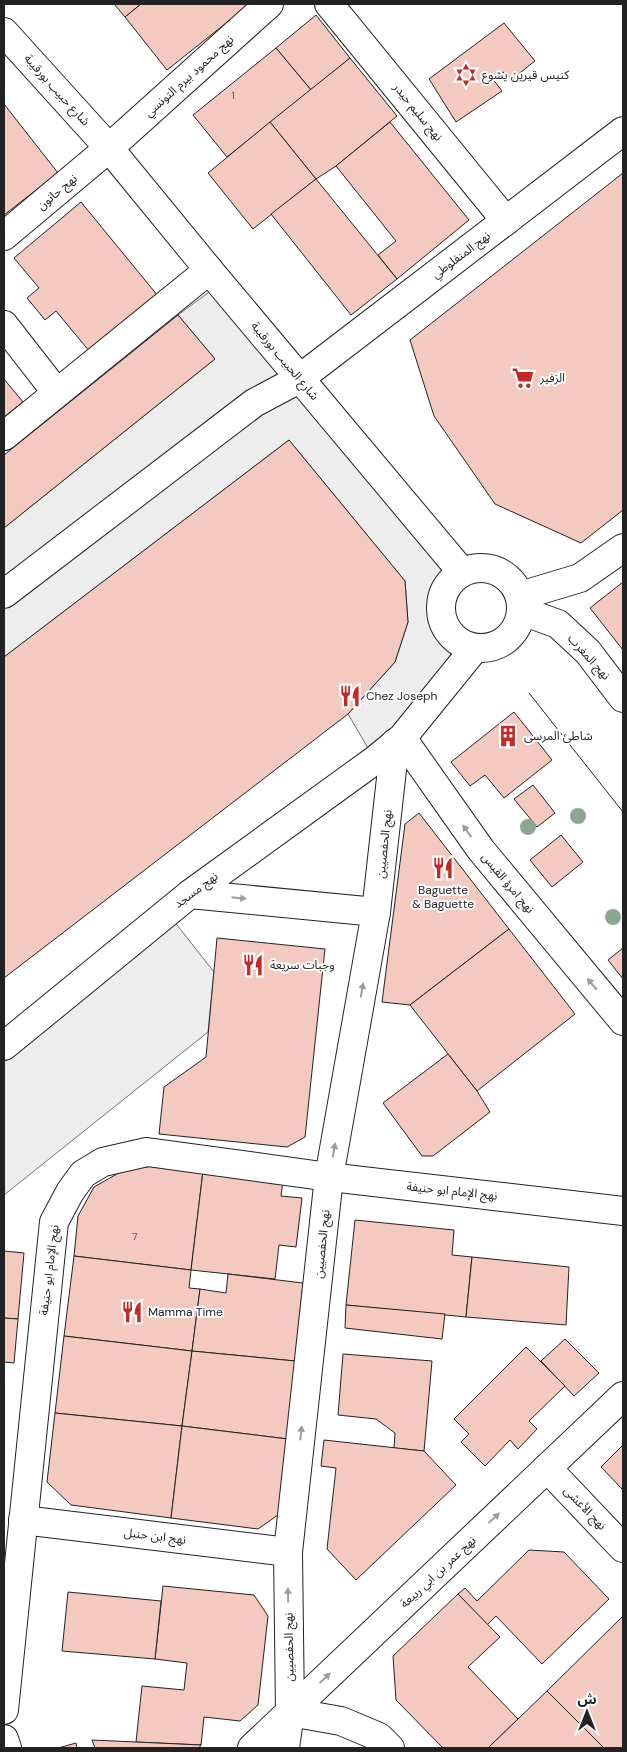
<svg xmlns="http://www.w3.org/2000/svg" width="627" height="1752" viewBox="0 0 627 1752" font-family="'DM Sans','Noto Sans Arabic',sans-serif">
<style>
.parking{fill:#ededed;stroke:#6f6f6f}
.building{fill:#f3c9c0;stroke:#222}
.lines{fill:none;stroke-linecap:round;stroke-linejoin:round}
.minor-casing{stroke:#222;stroke-width:30}
.major-casing{stroke:#222;stroke-width:30}
.minor{stroke:#fff;stroke-width:28}
.major{stroke:#fff;stroke-width:28}
.tram{stroke:#222;stroke-width:1}
.tree{fill:#8da692}
.oneway{fill:#9c9c9c}
.labels{text-anchor:middle;stroke-width:4;stroke-linejoin:round;paint-order:stroke}
.number-label{font-size:10px;fill:#564c4a}
.poi-label{font-size:12px;fill:#222;stroke:#fff;text-anchor:start}
.street-label{font-size:12px;fill:#222;stroke:#fff}
</style>
<rect width="100%" height="100%" fill="#fff"/>
<!-- parking -->
<g class="parking">
<polygon points="220,284 456,577 450,582 442,597 441,613 442,620 445,628 455,639 475,648 375,760 348,714 395,662 408,622 405,581 289,440 4,657 4,528 215,359 178,315"/>
<polygon points="170,916 214,972 208,1032 4,1195 4,1048"/>
</g>
<!-- building -->
<g class="building">
<polygon points="114,4 141,4 125,17"/>
<polygon points="141,4 250,4 167,70 125,17"/>
<polygon points="316,15 350,58 311,90 276,48"/>
<polygon points="504,23 535,61 512,79 503,72 492,78 502,91 456,122 429,79"/>
<polygon points="276,48 311,90 227,157 193,115"/>
<polygon points="350,58 397,116 336,166 316,179 270,122"/>
<polygon points="4,104 58,173 4,215"/>
<polygon points="270,122 316,179 253,229 208,173"/>
<polygon points="390,122 469,220 397,279 378,255 396,241 336,166"/>
<polygon points="623,173 623,510 581,543 495,504 434,416 410,340"/>
<polygon points="316,179 397,279 351,315 271,214"/>
<polygon points="81,202 158,296 90,352 56,311 45,320 27,298 39,288 14,258"/>
<polygon points="178,315 215,359 4,528 4,455"/>
<polygon points="4,379 23,402 4,417"/>
<polygon points="289,440 405,581 408,622 395,662 348,714 4,978 4,657"/>
<polygon points="623,582 623,650 590,608"/>
<polygon points="514,712 552,760 504,798 485,775 470,786 451,762"/>
<polygon points="533,785 555,813 537,827 514,799"/>
<polygon points="419,813 509,929 410,1005 382,1002 405,824"/>
<polygon points="561,835 583,862 552,887 530,860"/>
<polygon points="509,929 575,1014 477,1091 410,1005"/>
<polygon points="217,938 325,949 305,1137 287,1147 159,1134 164,1087 206,1057"/>
<polygon points="623,948 623,979 608,960"/>
<polygon points="448,1054 477,1091 490,1112 433,1156 422,1156 383,1103"/>
<polygon points="153,1166 203,1171 191,1270 74,1256 78,1216 94,1187 124,1170"/>
<polygon points="203,1171 283,1180 281,1196 302,1198 296,1247 279,1245 275,1279 191,1270"/>
<polygon points="355,1220 454,1230 452,1255 472,1257 466,1317 346,1305"/>
<polygon points="4,1251 24,1253 18,1319 4,1318"/>
<polygon points="74,1256 191,1270 189,1288 200,1289 192,1351 64,1336"/>
<polygon points="472,1257 569,1267 566,1325 466,1317"/>
<polygon points="228,1274 303,1283 295,1361 192,1351 200,1289 226,1293"/>
<polygon points="346,1305 445,1314 442,1339 345,1328"/>
<polygon points="4,1318 18,1319 14,1363 4,1362"/>
<polygon points="64,1336 192,1351 182,1426 55,1413"/>
<polygon points="565,1339 599,1373 574,1396 541,1361"/>
<polygon points="526,1347 565,1386 529,1421 537,1429 518,1449 510,1440 485,1466 461,1442 469,1434 454,1419"/>
<polygon points="192,1351 295,1361 288,1439 182,1426"/>
<polygon points="343,1354 432,1361 424,1451 394,1448 395,1433 376,1419 338,1415"/>
<polygon points="55,1413 182,1426 171,1518 71,1505 47,1482"/>
<polygon points="182,1426 288,1439 278,1515 258,1529 171,1518"/>
<polygon points="324,1440 424,1451 456,1485 356,1580 327,1549 336,1468 321,1466"/>
<polygon points="623,1445 623,1490 601,1467"/>
<polygon points="529,1550 564,1552 609,1599 542,1664 496,1616 487,1625 458,1594 465,1588 477,1601"/>
<polygon points="163,1586 254,1595 268,1616 258,1705 240,1721 204,1717 201,1745 136,1742 142,1686 184,1690 187,1663 155,1659"/>
<polygon points="68,1592 161,1601 155,1659 62,1651"/>
<polygon points="458,1594 500,1637 468,1667 518,1719 488,1748 443,1748 396,1700 393,1656"/>
<polygon points="623,1616 623,1748 604,1748 547,1691"/>
<polygon points="547,1691 604,1748 488,1748 518,1719"/>
<polygon points="92,1740 136,1742 201,1745 199,1748 95,1748"/>
<polygon points="76,1743 77,1748 58,1748"/>
</g>
<g class="lines">
<!-- minor casing -->
<g class="minor-casing">
<g id="minor">
<polyline points="329,4 506,221"/>
<polyline points="4,236 109,148 269,4"/>
<polyline points="4,325 57,393"/>
<polyline points="4,436 209,270"/>
<circle cx="481" cy="608" r="40"/>
<polyline points="4,594 254,403 299,379 623,131"/>
<polyline points="520,596 580,578 623,548"/>
<polyline points="522,611 558,624 588,652 623,698"/>
<polyline points="402,738 481,850 623,1021"/>
<polyline points="190,894 376,912"/>
<polyline points="4,1046 190,894 375,760 402,738 475,648"/>
<polyline points="547,1468 623,1548"/>
<polyline points="23,1520 288,1552"/>
<polyline points="4,1710 54,1222 70,1192 83,1174 103,1162 147,1152 329,1177 623,1211"/>
<polyline points="290,1712 341,1721 379,1737 390,1748"/>
<polyline points="4,1739 7,1748"/>
<polyline points="252,1748 623,1396"/>
<polyline points="285,1748 290,1712 288,1552 329,1177 376,912 395,743"/>
</g>
</g>
<!-- major casing -->
<g class="major-casing">
<polyline id="major" points="4,32 109,148 209,270 462,572"/>
</g>
<!-- minor -->
<use href="#minor" class="minor"/>
<!-- major -->
<use href="#major" class="major"/>
<!-- tram -->
<polyline class="tram" points="529,693 623,812"/>
</g>
<!-- trees -->
<g class="tree">
<circle cx="578" cy="816" r="8"/>
<circle cx="528" cy="827" r="8"/>
<circle cx="613" cy="917" r="8"/>
</g>
<!-- one-way arrows -->
<defs><path id="oneway-solid" d="M-6-.8H1V-3.2L6.5 0L1 3.2V.8H-6Z" transform="scale(1.25)"/></defs>
<g class="oneway">
<use href="#oneway-solid" transform="translate(467 831) rotate(-125)"/>
<use href="#oneway-solid" transform="translate(239 898) rotate(6)"/>
<use href="#oneway-solid" transform="translate(592 984) rotate(-130)"/>
<use href="#oneway-solid" transform="translate(362 990) rotate(-80)"/>
<use href="#oneway-solid" transform="translate(334 1150) rotate(-80)"/>
<use href="#oneway-solid" transform="translate(301 1433) rotate(-84)"/>
<use href="#oneway-solid" transform="translate(494 1518) rotate(-43)"/>
<use href="#oneway-solid" transform="translate(288 1595) rotate(-91)"/>
<use href="#oneway-solid" transform="translate(325 1678) rotate(-43)"/>
</g>
<!-- icons -->
<defs>
<g id="synagogue-bare" transform="scale(1.725)"><path d="M0-6.5L5.6 3.2H-5.6ZM0 6.5L5.6-3.2H-5.6Z" fill="#c62828" stroke="#fff" stroke-width="2.5" paint-order="stroke"/></g>
<g id="supermarket-bare" transform="scale(1.725)"><path d="M-6-5.5h2.5l.6 2H6L4.5 2H-2.5L-4.4-4H-6ZM-1.5 3.2a1.3 1.3 0 1 0 .1 0ZM3 3.2a1.3 1.3 0 1 0 .1 0Z" fill="#c62828" stroke="#fff" stroke-width="2.5" paint-order="stroke"/></g>
<g id="restaurant-bare" transform="scale(1.725)"><path d="M-5-6h1v4h1v-4h1v4h1v-4h1v5L-1.5 .5V6h-2V.5L-5-1ZM5-6V6H3V1.5H1.5Q1.5-4 5-6Z" fill="#c62828" stroke="#fff" stroke-width="2.5" paint-order="stroke"/></g>
<g id="building-bare" transform="scale(1.725)"><path d="M-4-6H4V6H1V3H-1V6H-4ZM-2.5-4.3h1.7v1.8h-1.7ZM.8-4.3h1.7v1.8H.8ZM-2.5-1h1.7V.8h-1.7ZM.8-1h1.7V.8H.8Z" fill="#c62828" stroke="#fff" stroke-width="2.5" paint-order="stroke"/></g>
</defs>
<g fill-rule="evenodd">
<use href="#synagogue-bare" x="466" y="75"/>
<use href="#supermarket-bare" x="523" y="378"/>
<use href="#restaurant-bare" x="350" y="696"/>
<use href="#building-bare" x="508" y="736"/>
<use href="#restaurant-bare" x="443" y="868"/>
<use href="#restaurant-bare" x="253" y="965"/>
<use href="#restaurant-bare" x="132" y="1312"/>
</g>
<g class="labels">
<!-- number labels -->
<g class="number-label">
<text x="233" y="99">1</text>
<text x="135" y="1240">7</text>
</g>
<!-- poi labels -->
<g class="poi-label">
<text x="482" y="79">كنيس قيرين يشوع</text>
<text x="540" y="382">الزفير</text>
<text x="366" y="700">Chez Joseph</text>
<text x="524" y="740">شاطئ المرسى</text>
<text x="443" y="894" text-anchor="middle">Baguette<tspan x="443" dy="14">&amp; Baguette</tspan></text>
<text x="270" y="969">وجبات سريعة</text>
<text x="148" y="1316">Mamma Time</text>
</g>
<!-- street labels -->
<g class="street-label">
<text transform="translate(189 76) rotate(-42)" y="4">نهج محمود بيرم التونسي</text>
<text transform="translate(57 90) rotate(48)" y="4">شارع حبيب بورقيبة</text>
<text transform="translate(418 112) rotate(51)" y="4">نهج سليم حيدر</text>
<text transform="translate(57 192) rotate(-40)" y="4">نهج حانون</text>
<text transform="translate(461 255) rotate(-37)" y="4">نهج المنفلوطي</text>
<text transform="translate(285 361) rotate(50)" y="4">شارع الحبيب بورقيبة</text>
<text transform="translate(589 657) rotate(48)" y="4">نهج المغرب</text>
<text transform="translate(384 844) rotate(-84)" y="4">نهج الحفصيين</text>
<text transform="translate(508 883) rotate(50)" y="4">نهج امرؤ القيس</text>
<text transform="translate(196 890) rotate(-37)" y="4">نهج مسجد</text>
<text transform="translate(452 1191) rotate(6)" y="4">نهج الإمام ابو حنيفة</text>
<text transform="translate(322 1244) rotate(-84)" y="4">نهج الحفصيين</text>
<text transform="translate(49 1270) rotate(-83)" y="4">نهج الإمام ابو حنيفة</text>
<text transform="translate(585 1508) rotate(46)" y="4">نهج الأعشى</text>
<text transform="translate(155 1536) rotate(7)" y="4">نهج ابن حنبل</text>
<text transform="translate(438 1572) rotate(-43)" y="4">نهج عمر بن ابي ربيعة</text>
<text transform="translate(289 1647) rotate(-91)" y="4">نهج الحفصيين</text>
</g>
</g>
<!-- border -->
<rect width="627" height="1752" fill="none" stroke="#222222" stroke-width="10"/>
<!-- north arrow -->
<g transform="translate(587 1712)" stroke="#ffffff" stroke-width="4" paint-order="stroke">
<path d="M0-4L9 19L0 12L-9 19Z" fill="#222222"/>
<text y="-8" font-size="14" font-weight="bold" text-anchor="middle" fill="#222222">ش</text>
</g>
</svg>
